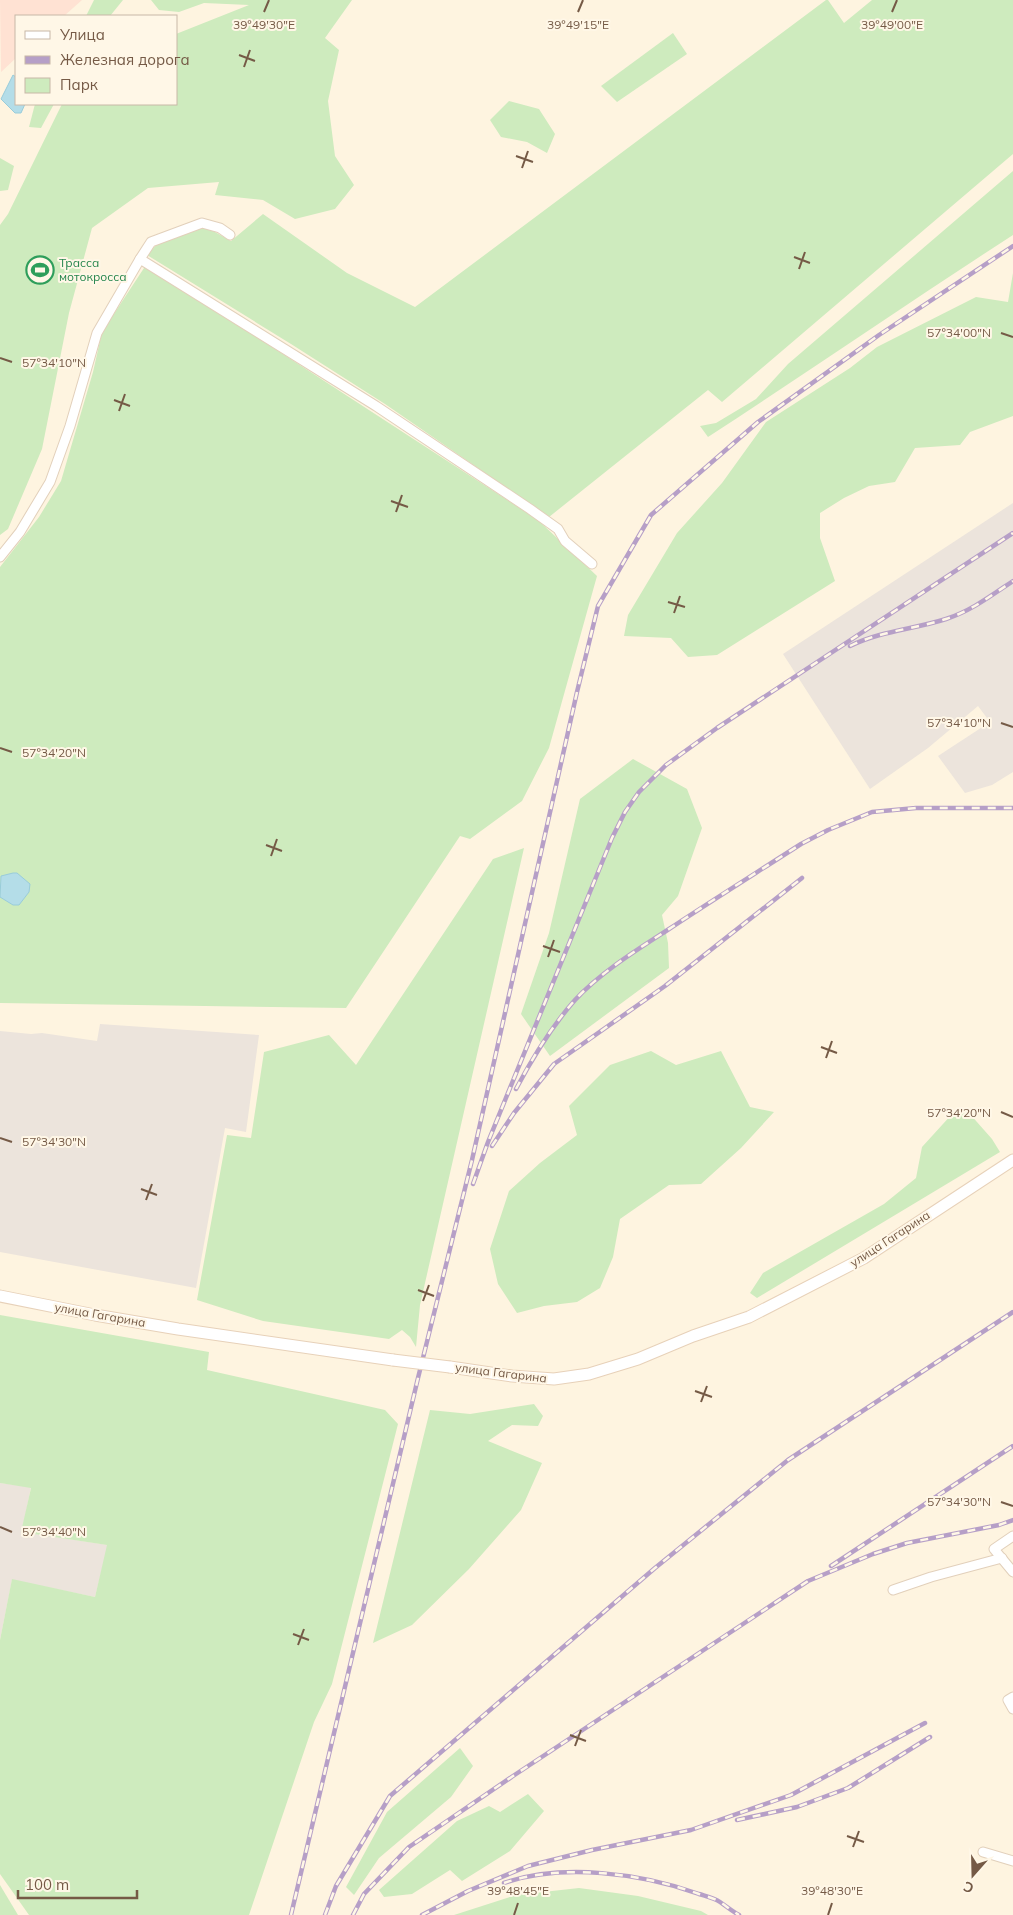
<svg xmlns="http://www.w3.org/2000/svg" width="1013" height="1915" viewBox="0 0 1013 1915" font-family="Mulish,sans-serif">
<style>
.commercial{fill:#ffe2d3}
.industrial{fill:#ece4dc}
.green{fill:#ceebbe}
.water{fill:#b4dde8;stroke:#99ccda}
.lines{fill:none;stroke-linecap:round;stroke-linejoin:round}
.minor-casing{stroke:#e2d0bb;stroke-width:11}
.secondary-casing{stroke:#e7d1b9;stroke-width:13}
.minor{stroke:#fff;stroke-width:9}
.secondary{stroke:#fff;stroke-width:11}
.rail-casing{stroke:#b69fc7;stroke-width:4.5}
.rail{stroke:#fff7e7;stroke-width:2.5;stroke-dasharray:8;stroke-linecap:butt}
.secondary-bridge-casing{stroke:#e7d1b9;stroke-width:13;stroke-linecap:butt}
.secondary-bridge{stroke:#fff;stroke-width:11}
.ticks{fill:none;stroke:#755a46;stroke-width:2}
.labels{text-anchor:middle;stroke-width:4;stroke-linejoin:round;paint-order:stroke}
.leisure-label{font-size:12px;fill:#27864d;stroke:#fff7e7;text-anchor:start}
.street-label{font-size:12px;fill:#755a46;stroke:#fff7e7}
.ticks-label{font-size:12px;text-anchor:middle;fill:#755a46;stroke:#fff7e7;stroke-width:4;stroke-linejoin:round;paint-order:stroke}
</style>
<rect width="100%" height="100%" fill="#fef4e0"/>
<!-- commercial -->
<polygon class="commercial" points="0,0 82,0 64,16 16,16 16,58 1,72"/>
<!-- industrial -->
<g class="industrial">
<polygon points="1013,503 1013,772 992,785 965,793 938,756 990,722 978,706 928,748 870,789 783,654"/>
<polygon points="100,1024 259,1035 246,1132 225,1128 196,1288 0,1252 0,1031 31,1034 42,1033 97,1041"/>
<polygon points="0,1483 31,1487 22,1532 108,1545 95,1597 12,1580 0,1640"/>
</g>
<!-- green -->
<g class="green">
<polygon points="94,0 123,0 110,16 86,16"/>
<polygon points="151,0 352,0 325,38 339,50 328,101 335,156 354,185 335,209 295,219 263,200 215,195 219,182 148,188 92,228 69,313 42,449 8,529 0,535 0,225 8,214 62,104 176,104 176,34 249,5 204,3 179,12 159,10"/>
<polygon points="826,0 828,0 844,23 872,0 1013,0 1013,154 722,402 708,390 549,517 385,404 291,344 147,255 160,241 206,227 231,241 263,214 347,273 415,307"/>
<polygon points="673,33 687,54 617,102 601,86"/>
<polygon points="509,101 539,109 555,134 547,153 527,142 501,137 490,120"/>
<polygon points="35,104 54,104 41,128 29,127"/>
<polygon points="0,158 14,166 8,190 0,191"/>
<path d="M1013 171V235C911 301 811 370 708 437L700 426 716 423 756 399 788 364Z"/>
<polygon points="146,265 538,520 597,576 549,748 522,801 470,839 460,836 346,1008 0,1003 0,567 39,517 61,481 93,372 102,332"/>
<polygon points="1013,273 1013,416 970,432 960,445 915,448 895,482 869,486 844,498 820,513 820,538 835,581 717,655 688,657 671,638 624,636 628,615 677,533 722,483 766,422 850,368 877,347 976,297 1008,302"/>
<polygon points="633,759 687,789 702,828 678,896 662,915 668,943 669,968 550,1056 521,1014 549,933 580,799"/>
<polygon points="524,848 420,1305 416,1347 410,1337 402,1330 389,1339 263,1321 197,1300 227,1135 251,1138 264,1052 329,1035 356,1065 493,859"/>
<polygon points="651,1051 676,1065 721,1051 750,1107 774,1112 741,1148 701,1184 669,1185 620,1219 613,1257 600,1288 577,1302 544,1306 517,1313 498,1284 490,1249 509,1191 540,1163 577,1135 569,1106 610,1065"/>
<polygon points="953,1113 969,1113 992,1139 1000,1152 757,1298 750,1293 763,1273 884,1204 916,1178 922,1147"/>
<polygon points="0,1315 209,1352 207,1370 385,1410 398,1424 332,1684 314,1722 249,1915 29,1915 0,1874 0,1640 12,1579 95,1597 107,1545 21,1532 31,1488 0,1483"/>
<polygon points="534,1404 543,1416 538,1426 512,1425 488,1441 542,1463 521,1510 469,1569 412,1625 373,1643 430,1410 470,1414"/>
<polygon points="460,1748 473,1766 451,1797 379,1858 354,1895 346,1887 387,1812"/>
<polygon points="528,1794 544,1811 510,1851 462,1881 450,1870 412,1894 384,1897 379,1890 457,1821 489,1806 500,1812"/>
<polygon points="0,1885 18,1915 0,1915"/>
<polygon points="579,1888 638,1896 701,1911 708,1915 454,1915 516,1895"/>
</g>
<!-- water -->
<g class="water">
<polygon points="13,75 16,77 16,104 25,104 21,113 15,113 1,99"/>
<polygon points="13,873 17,873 30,884 29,892 19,905 13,905 0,897 1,876"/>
</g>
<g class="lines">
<!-- minor casing -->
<g class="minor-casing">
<g id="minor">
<polyline points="140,259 151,242 202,223 220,228 230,235"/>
<polyline points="0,557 20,532 50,482 70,426 97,333 140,259 376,406 530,509 558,529 565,541 592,564"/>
<polyline points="1013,1536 994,1549 1013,1572"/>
<polyline points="893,1590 931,1577 1002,1558"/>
<polyline points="1013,1697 1008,1700 1013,1709"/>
<polyline points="983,1852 1013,1861"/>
</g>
</g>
<!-- secondary casing -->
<g class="secondary-casing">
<g id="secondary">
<polyline points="0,1296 95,1315 178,1329 393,1360"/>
<polyline points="450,1367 512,1376 554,1379 589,1374 638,1359 693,1336 749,1317 864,1258 1013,1160"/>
</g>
</g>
<!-- minor -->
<use href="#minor" class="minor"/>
<!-- secondary -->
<use href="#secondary" class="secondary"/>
<!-- rail casing -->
<g class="rail-casing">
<g id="rail">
<path d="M850 646C880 631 915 629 946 619 971 611 992 595 1013 581"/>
<path d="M516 1089C533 1057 551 1027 575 1000 600 973 635 951 666 931 711 901 756 873 801 844L828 830 872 812 916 808H1013"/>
<polyline points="492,1146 514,1113 554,1064 665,986 802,878"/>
<polyline points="473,1184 488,1142 612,838 625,812 639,792 666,765 717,728 1013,533"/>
<polyline points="831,1566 1013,1446"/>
<polyline points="737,1820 797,1807 848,1788 930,1737"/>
<path d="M504 1883C562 1863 641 1873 699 1894 705 1896 714 1898 720 1902 726 1906 732 1911 739 1915"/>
<polyline points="291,1915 418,1378 472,1160 577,692 598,606 651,515 758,422 879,335 1013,246"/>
<polyline points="325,1915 336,1886 390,1796 655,1568 788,1460 1013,1312"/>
<polyline points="353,1915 364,1894 409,1847 513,1776 808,1581 873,1554 907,1543 999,1525 1013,1520"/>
<polyline points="422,1915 468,1891 528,1866 592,1850 691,1830 791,1795 925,1723"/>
</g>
</g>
<!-- rail -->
<use href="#rail" class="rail"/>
<!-- secondary-bridge casing -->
<g class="secondary-bridge-casing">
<polyline id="secondary-bridge" points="393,1360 450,1367"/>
</g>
<!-- secondary-bridge -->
<use href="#secondary-bridge" class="secondary-bridge"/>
</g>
<!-- ticks -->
<path class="ticks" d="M264 12 269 0M578 12 583 0M892 12 897 0M239 55 255 61M244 67 250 50M516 156 533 162M522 168 528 151M794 257 810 263M799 269 805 252M1001 333 1013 337M0 358 12 362M114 400 130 406M119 411 125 394M391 501 408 507M396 512 402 495M668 602 685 607M674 613 680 596M1001 723 1013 727M0 748 12 752M266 845 282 851M271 856 277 839M543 946 560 952M548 957 554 940M821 1047 837 1053M826 1058 832 1041M1001 1112 1013 1117M0 1138 12 1142M141 1189 157 1195M146 1200 152 1184M418 1290 434 1296M423 1301 429 1285M695 1391 712 1397M701 1402 707 1386M1001 1502 1013 1506M0 1527 12 1532M293 1634 309 1640M298 1645 304 1629M570 1735 586 1741M575 1746 581 1730M847 1836 864 1842M853 1847 859 1831M514 1915 518 1903M828 1915 832 1903"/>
<!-- icons -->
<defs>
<g id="stadium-ring" transform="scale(1.4375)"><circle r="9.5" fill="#fff7e7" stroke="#2e9e5b" stroke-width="1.5"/><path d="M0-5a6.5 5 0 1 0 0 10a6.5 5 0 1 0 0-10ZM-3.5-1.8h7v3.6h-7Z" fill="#2e9e5b"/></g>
</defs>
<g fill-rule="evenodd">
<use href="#stadium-ring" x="40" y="270"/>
</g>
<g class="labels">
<!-- leisure labels -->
<g class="leisure-label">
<text x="59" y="267">Трасса<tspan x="59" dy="14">мотокросса</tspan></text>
</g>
<!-- street labels -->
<g class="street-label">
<text transform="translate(890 1239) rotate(-33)" y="4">улица Гагарина</text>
<text transform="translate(100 1315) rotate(10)" y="4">улица Гагарина</text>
<text transform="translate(501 1373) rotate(7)" y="4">улица Гагарина</text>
</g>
</g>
<g class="ticks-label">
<text x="264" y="29">39°49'30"E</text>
<text x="578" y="29">39°49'15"E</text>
<text x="892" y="29">39°49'00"E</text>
<text x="959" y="337">57°34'00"N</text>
<text x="54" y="367">57°34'10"N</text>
<text x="959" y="727">57°34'10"N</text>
<text x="54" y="757">57°34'20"N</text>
<text x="959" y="1117">57°34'20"N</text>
<text x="54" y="1146">57°34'30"N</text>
<text x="959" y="1506">57°34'30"N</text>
<text x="54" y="1536">57°34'40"N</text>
<text x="518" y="1895">39°48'45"E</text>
<text x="832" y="1895">39°48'30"E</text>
</g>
<!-- legend -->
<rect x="15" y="15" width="162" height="90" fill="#fff7e7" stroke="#c8b8a7"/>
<rect x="25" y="31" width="25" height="8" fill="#ffffff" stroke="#c8b8a7"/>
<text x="60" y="40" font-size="15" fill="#755a46">Улица</text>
<rect x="25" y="56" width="25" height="8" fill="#b69fc7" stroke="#c8b8a7"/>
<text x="60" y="65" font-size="15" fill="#755a46">Железная дорога</text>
<rect x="25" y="78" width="25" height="15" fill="#ceebbe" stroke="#c8b8a7"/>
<text x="60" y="90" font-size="15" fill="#755a46">Парк</text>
<!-- north arrow -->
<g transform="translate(973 1875) rotate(200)" stroke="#fff7e7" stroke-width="4" paint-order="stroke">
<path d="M0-4L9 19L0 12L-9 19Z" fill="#755a46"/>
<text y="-8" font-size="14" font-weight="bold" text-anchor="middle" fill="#755a46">С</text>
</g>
<!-- scale -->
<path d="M18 1890v8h119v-8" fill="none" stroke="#755a46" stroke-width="2.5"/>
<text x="25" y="1890" font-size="15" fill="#755a46" stroke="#fff7e7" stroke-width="4" paint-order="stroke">100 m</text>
</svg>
